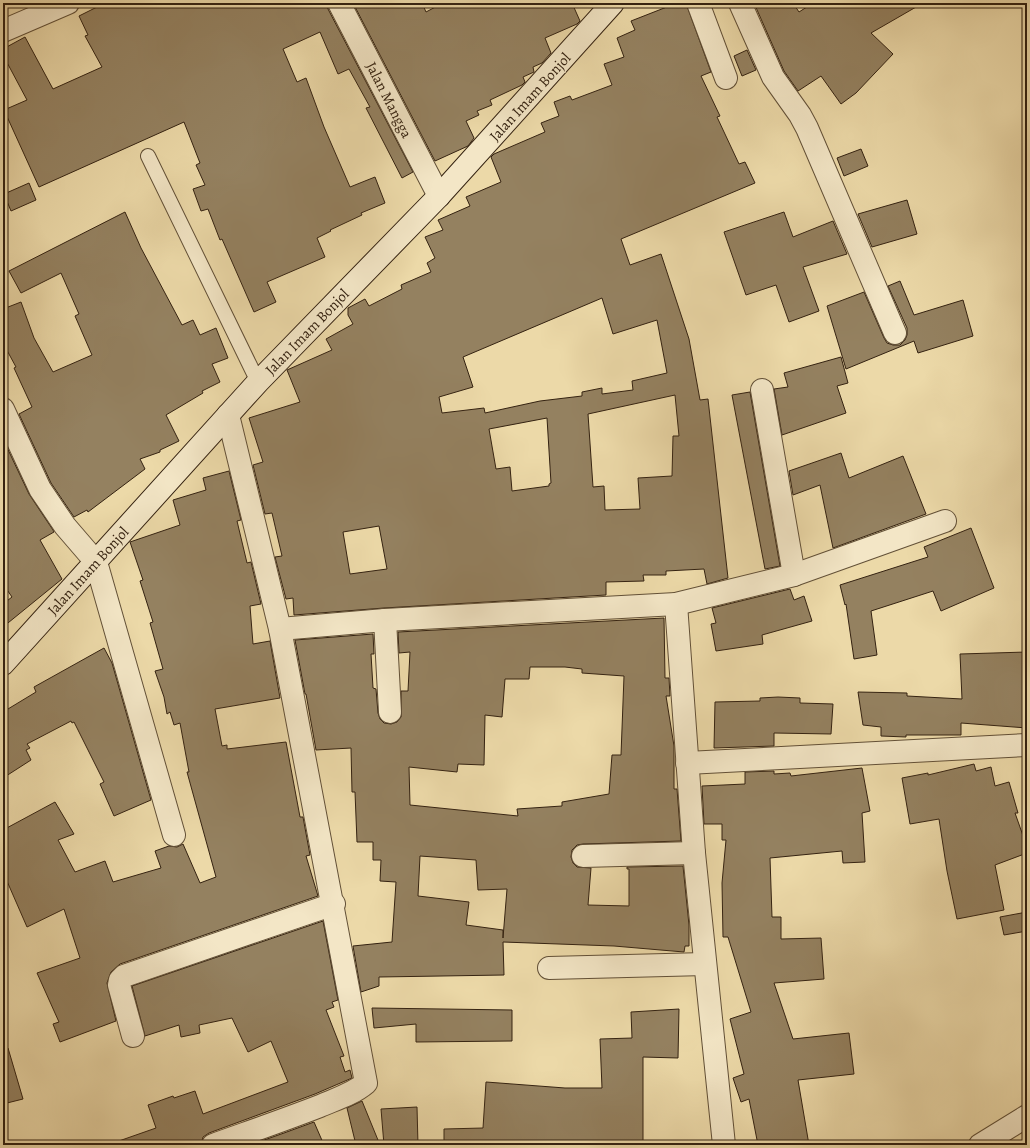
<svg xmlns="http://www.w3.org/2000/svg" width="1030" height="1148" viewBox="0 0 1030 1148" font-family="Alegreya,serif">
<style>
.building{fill:#948160;stroke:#342211;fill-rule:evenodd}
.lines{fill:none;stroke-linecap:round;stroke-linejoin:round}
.lane-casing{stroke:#625037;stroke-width:16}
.street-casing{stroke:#625037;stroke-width:24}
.secondary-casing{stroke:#342211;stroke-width:24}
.lane{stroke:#f3e6c6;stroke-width:14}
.street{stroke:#f3e6c6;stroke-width:22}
.secondary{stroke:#f3e6c6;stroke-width:22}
.labels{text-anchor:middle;stroke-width:3;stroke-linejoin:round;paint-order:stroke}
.street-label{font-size:15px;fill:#342211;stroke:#f3e6c6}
</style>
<rect width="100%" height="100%" fill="#ecd9a8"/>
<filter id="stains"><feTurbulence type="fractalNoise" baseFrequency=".005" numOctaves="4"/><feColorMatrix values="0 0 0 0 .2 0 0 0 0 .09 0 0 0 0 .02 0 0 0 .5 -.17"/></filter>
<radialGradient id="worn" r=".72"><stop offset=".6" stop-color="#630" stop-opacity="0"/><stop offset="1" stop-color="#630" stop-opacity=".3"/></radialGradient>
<!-- building -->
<g class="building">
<polygon points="105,3 327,3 328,9 413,172 402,178 366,108 370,107 349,69 338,74 320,32 283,49 297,82 306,78 324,127 350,187 375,177 385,203 361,213 362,215 330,230 331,231 317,238 325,257 267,282 276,302 254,312 222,239 220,240 208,209 201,211 193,189 205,185 196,165 200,163 184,122 39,187 4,110 27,100 3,55 3,49 25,37 53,89 102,67 85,36 88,35 79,16"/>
<polygon points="353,3 422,3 426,12 443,3 572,3 580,21 577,24 545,38 551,53 542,63 533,67 534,72 523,77 525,82 522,85 490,100 492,105 477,111 479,115 466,121 474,138 468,146 435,161"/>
<path d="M677 3H686L711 72 701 76 720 116 717 117 739 164 745 162 755 183 621 239 630 265 661 254 689 339 700 400 708 399 728 578 707 584 704 569 666 571V575H643L644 581 606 582V595L384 608 294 615 293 598 286 599 275 557 282 556 272 513 265 514 253 465 263 462 249 418 300 402 287 370 332 350 326 339 353 324 348 315V308L365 299 369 306 402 289 401 285 431 272 427 263 435 258 425 237 443 230 438 220 470 206 466 197 501 182 491 157 494 154 545 132 541 123 559 116 554 102 570 96 572 100 612 85 604 64 624 57 617 38 635 30 631 21ZM602 298 613 334 657 320 667 373 632 381 633 390 602 394V388L582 392V396L540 401 485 413 484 408 442 413 439 397 473 387 463 357ZM675 395 679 436H673L672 476 638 478 640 509 605 510 604 486 593 487 588 414ZM547 418 551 483 549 484V486L512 491 510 467 496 469 489 429ZM379 526 387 569 350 574 343 532Z"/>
<polygon points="754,3 793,3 799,12 813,3 923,3 871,33 893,54 856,93 841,104 821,76 798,91 784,71"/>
<polygon points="747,50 756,70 742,76 734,56"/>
<polygon points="861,149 868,166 844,176 837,158"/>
<polygon points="29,183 36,200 11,211 4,194"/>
<polygon points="907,200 917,234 872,247 858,214"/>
<polygon points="125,212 141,248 182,325 193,320 200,335 216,328 228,358 212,364 220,382 202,391 203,393 166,415 179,441 160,450 160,452 140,459 145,469 88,512 87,510 74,517 51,483 19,414 32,407 14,368 16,367 3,343 3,309 21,302 34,338 53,372 92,355 75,316 79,314 61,273 21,293 9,271"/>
<polygon points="784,212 793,237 833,221 847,254 803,267 819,311 789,322 776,285 746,295 724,232"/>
<polygon points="900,281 914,315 963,300 973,336 918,353 914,341 846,369 827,306 864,292 884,338 887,343 893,345 900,345 905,340 907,335 907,328 888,286"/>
<polygon points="841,357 848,383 837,386 846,413 782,435 774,389 788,387 784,373"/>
<polygon points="750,392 780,566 765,569 732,395"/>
<polygon points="3,439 29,494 53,530 54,532 40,540 62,579 3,627 3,604 12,597 3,584"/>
<polygon points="841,453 849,478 903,456 926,514 833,548 820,485 793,495 789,471"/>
<polygon points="229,471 241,520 237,521 247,563 251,562 261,604 250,606 253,644 270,641 280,698 215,709 222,746 227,745 227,749 286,742 300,817 303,817 310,855 306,856 318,896 120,964 111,972 107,983 116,1021 60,1042 53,1024 59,1022 37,973 80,958 64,909 27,927 3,872 3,830 55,802 74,834 58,840 75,872 105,861 113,882 161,868 155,851 169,846 177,847 183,844 200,883 216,877 187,772 189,772 180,723 174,725 170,712 167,714 164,697 155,671 163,669 150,623 153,622 140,581 143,580 130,542 180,525 173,500 206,490 203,478"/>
<polygon points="971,528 994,588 941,611 933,591 871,611 877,655 854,659 846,604 845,605 840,585 928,557 924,547"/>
<polygon points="790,589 794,600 804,596 812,621 762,635 763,644 716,651 711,624 716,623 712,608"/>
<path d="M664 618 665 678H669L670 696H666L674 746V789H677L681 841 583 844 577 845 572 850 571 857 573 863 577 867 591 868 588 905 629 906V869H627V867L683 866 689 925V946H685L684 952 614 946 503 942 504 975 379 977V986L361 992 353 946 392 942 396 882 380 881 381 860H373V842H357L355 792H352L351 748 316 750 306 694H305L295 640 373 634 374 654H371L373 688 376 689 378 713 380 719 384 723 391 724 397 722 401 717V691H408L410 652 399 653 398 632ZM530 667H565L582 669V673L624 676 621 755H612L609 794 562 802V806L517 809 518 816 410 805 409 767 457 772 458 764 484 765 485 715 502 717 505 679H529ZM420 856 476 860 478 890 507 889 503 938V930L466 925 469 902 418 896Z"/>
<polygon points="104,648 112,663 151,800 114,816 100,784 104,782 74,722 72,723 71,721 27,744 30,748 26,750 31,760 3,778 3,712 36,692 34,687"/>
<polygon points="1027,652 1027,728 961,723 961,735 906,735 906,737 881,736 881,727 863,725 858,692 907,693 907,696 962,699 960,654"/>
<polygon points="778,697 800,698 800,703 833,704 831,734 774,733 774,746 714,748 715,702 760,701 760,698"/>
<polygon points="974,764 976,771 991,767 995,786 1009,782 1018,813 1015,813 1027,847 1027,853 995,865 1004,910 957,919 947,871 939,819 910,824 902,778 928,773 928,775"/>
<polygon points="862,768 870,811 862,813 865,862 843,863 842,851 770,858 772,917 781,917 781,939 821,938 824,979 774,983 793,1039 849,1033 854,1074 798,1080 809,1145 758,1145 749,1099 741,1102 733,1078 744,1074 730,1019 751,1012 728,937 723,937 722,883 726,840 722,840 722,824 704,824 702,786 745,784 745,772 774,771 774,774 790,773 791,776"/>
<polygon points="1027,912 1027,931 1004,935 1000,917"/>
<polygon points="323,921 338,1000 332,1002 334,1007 326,1010 344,1056 340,1057 345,1072 350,1070 352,1078 315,1094 209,1133 203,1137 201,1145 117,1145 116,1142 156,1128 148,1105 173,1096 174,1098 195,1091 203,1114 288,1082 271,1041 248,1052 232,1018 199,1025 200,1033 181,1037 179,1025 145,1036 132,986"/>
<polygon points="372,1008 512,1010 512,1041 416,1042 416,1024 374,1028"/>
<polygon points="679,1009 678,1058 643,1057 643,1145 444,1145 444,1129 483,1128 486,1082 565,1088 602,1088 600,1039 632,1038 631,1012"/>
<polygon points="8,1048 23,1099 3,1104 3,1049"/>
<polygon points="362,1101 380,1145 356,1145 347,1108"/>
<polygon points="417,1107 418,1145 384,1145 381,1109"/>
<polygon points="314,1122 324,1145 250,1145 284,1133"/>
</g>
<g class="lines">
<!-- lane casing -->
<g class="lane-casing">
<polyline id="lane" points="148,156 258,382"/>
</g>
<!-- street casing -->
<g class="street-casing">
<g id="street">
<polyline points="339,3 439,196"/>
<polyline points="698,3 726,78"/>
<polyline points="740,3 773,77 800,115 807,128 895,333"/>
<polyline points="3,31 68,3"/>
<polyline points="762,390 794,575"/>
<polyline points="3,409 40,489 65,526 96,562 174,835"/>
<polyline points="676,604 694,853 724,1145"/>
<polyline points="385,620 390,712"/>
<polyline points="280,629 385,620 676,604 794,575 945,521"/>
<polyline points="687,763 1027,745"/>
<polyline points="583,856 694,853"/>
<polyline points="549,968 705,964"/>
<polyline points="133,1036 119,985 120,980 124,976 334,904"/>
<path d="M213 1145C249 1132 284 1120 320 1106 336 1099 353 1094 366 1083L280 629 228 415"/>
<polyline points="980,1145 1027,1116"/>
</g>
</g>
<!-- secondary casing -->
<g class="secondary-casing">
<polyline id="secondary" points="3,664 258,382 439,196 613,3"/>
</g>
<!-- lane -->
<use href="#lane" class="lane"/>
<!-- street -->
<use href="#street" class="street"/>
<!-- secondary -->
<use href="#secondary" class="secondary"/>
</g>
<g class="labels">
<!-- street labels -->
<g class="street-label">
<text transform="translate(530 97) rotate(-48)" y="5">Jalan Imam Bonjol</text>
<text transform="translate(389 100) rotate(63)" y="5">Jalan Mangga</text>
<text transform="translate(307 332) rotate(-46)" y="5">Jalan Imam Bonjol</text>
<text transform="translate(88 571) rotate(-48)" y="5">Jalan Imam Bonjol</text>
</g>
</g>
<!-- margin -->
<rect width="1030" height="1148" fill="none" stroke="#ecd9a8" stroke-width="16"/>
<rect x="4" y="4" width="1022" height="1140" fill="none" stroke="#342211" stroke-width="2"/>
<rect x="8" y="8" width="1014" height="1132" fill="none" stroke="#342211"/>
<rect width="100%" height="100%" filter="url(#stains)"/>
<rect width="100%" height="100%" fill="url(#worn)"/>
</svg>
